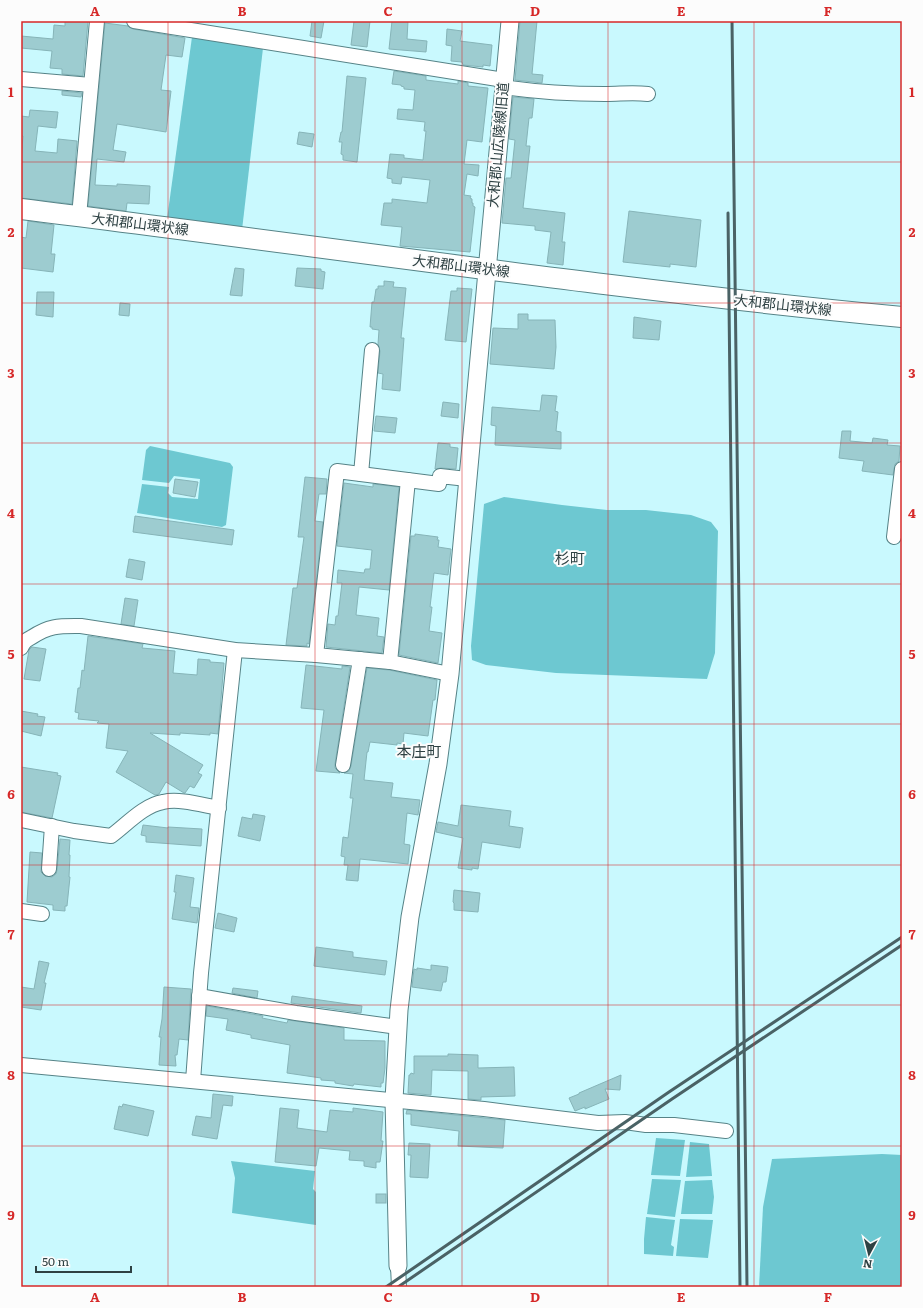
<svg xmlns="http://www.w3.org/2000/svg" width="923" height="1308" viewBox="0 0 923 1308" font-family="Literata,'Noto Sans JP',serif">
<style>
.water{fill:#6dc8d1}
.building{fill:#9dccd0;stroke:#86b4b8}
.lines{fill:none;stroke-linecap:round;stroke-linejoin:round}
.minor-casing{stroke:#568387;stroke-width:16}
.tertiary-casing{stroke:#568387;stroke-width:19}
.secondary-casing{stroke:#568387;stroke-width:22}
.minor{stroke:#fff;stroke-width:14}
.tertiary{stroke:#fff;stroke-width:17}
.secondary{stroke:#fff;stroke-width:20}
.rail{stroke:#4a6265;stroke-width:3}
.grid{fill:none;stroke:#d62828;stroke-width:1;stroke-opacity:0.55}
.labels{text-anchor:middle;stroke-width:4;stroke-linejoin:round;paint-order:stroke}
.street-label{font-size:14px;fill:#2e4143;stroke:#fcfcfc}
.neighbourhood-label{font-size:15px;fill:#2e4143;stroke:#fcfcfc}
.neatline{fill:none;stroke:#d62828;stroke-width:1.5}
.grid-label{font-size:13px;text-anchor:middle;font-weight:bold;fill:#d62828}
</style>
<rect width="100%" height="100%" fill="#c9f9fe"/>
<!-- water -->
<g class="water">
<polygon points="192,37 263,48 242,230 167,219"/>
<polygon points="150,446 230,463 233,467 226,525 222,527 137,513 142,484 169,487 168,493 172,497 198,499 200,479 174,476 169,483 142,480 146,450"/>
<polygon points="504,497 562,505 607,510 646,510 691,515 711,522 718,531 715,653 707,679 556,673 486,665 472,660 471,646 484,504"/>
<polygon points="656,1138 685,1140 680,1176 651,1175"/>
<polygon points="690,1142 709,1144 712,1176 686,1177"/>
<polygon points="882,1154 902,1155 902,1287 759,1287 763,1207 772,1159"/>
<polygon points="231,1161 315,1171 313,1189 316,1192 316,1225 232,1213 235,1178"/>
<polygon points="652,1179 681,1180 675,1217 647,1214"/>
<polygon points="712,1180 714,1197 712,1214 681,1214 685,1181"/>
<polygon points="646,1217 675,1220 671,1245 674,1247 673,1256 644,1254 644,1239"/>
<polygon points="680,1219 713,1220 708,1258 676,1256"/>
</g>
<!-- building -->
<g class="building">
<polygon points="65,21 88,21 83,76 62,74 62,69 50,68 52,51 21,48 21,36 53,39 54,25 65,26"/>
<polygon points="312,21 324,21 321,38 310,36"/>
<polygon points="354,21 370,21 367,47 351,45"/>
<polygon points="392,21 408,21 407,39 427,41 426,52 389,49"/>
<polygon points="520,21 537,21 532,74 543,75 542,83 515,80"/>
<polygon points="105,23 128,26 133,29 185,38 182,57 166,55 161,90 171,91 166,132 117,124 113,150 126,152 124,162 97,159 95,185 117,186 117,184 150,186 149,204 127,203 126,211 88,206"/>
<polygon points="447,29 462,31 460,41 492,45 490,66 483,65 483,67 463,65 462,62 451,61 452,46 446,45"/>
<polygon points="394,71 426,76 426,80 458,84 458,81 468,83 468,86 488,88 482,142 467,140 464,164 479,165 478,176 467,174 464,195 471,196 470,198 472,199 472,203 473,203 473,206 475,207 470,252 400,246 402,227 381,225 384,203 392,203 392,199 427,203 430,180 402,177 401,184 392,183 392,179 387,178 390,154 404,155 404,158 423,160 426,131 424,131 425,122 397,119 398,109 413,110 415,90 404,89 404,87 401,86 401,85 392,84"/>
<polygon points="347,76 366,78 357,162 343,160 343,155 341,154 342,142 339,142 341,132 342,132"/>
<polygon points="62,91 82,93 81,97 62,95"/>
<polygon points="513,97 534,99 532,118 529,118 526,146 530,146 523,208 565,213 562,242 565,242 563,265 547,263 551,232 535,230 535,226 502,223 506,178 511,178 515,140 509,139"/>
<polygon points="30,110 58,112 56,128 38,126 35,151 57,153 58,139 77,141 72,204 21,198 21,159 23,136 21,136 21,116 29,117"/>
<polygon points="299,132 314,134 312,147 297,144"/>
<polygon points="629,211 701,220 696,267 670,264 670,267 623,262"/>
<polygon points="28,221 54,225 51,254 55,254 53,272 21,268 21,237 26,238"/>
<polygon points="235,268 244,269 242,296 230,295"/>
<polygon points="297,268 321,269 321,271 325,272 323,289 295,286"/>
<polygon points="384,281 394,282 393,287 406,288 401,338 404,338 400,391 382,389 383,374 378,373 380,351 378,344 379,330 372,329 372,327 370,327 372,302 374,302 376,289 378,289 378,286 384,286"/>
<polygon points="457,288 472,289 466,342 445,340 451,291 457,291"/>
<polygon points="37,292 54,292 53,317 36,315"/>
<polygon points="120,303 130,304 129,316 119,315"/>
<polygon points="518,314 528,314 528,320 555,320 556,347 554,369 490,364 493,328 518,329"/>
<polygon points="634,317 661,321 659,340 633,338"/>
<polygon points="542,395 557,396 555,411 558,412 556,431 561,432 561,449 495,445 496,426 491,425 492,407 540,411"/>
<polygon points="443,402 459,404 458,418 441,416"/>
<polygon points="376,416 397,418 395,433 374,431"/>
<polygon points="842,431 851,431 850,441 872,443 873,438 888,440 887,445 900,446 899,461 895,464 893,475 862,471 864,461 839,458"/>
<polygon points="438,443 450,444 450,447 458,448 456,469 441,468 435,469"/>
<polygon points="305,477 327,479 326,494 319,494 315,521 323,522 309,644 307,643 307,646 286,645 293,588 297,588 304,537 298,537"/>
<polygon points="175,479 198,482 195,497 173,493"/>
<polygon points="344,483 373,487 373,484 399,487 389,590 359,587 356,615 379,618 377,636 384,637 382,653 326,647 328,624 335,625 336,616 338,616 342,583 337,583 338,570 364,573 365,569 370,569 372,550 337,546"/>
<polygon points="135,516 234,530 232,545 133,532"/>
<polygon points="415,534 438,537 437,540 439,540 438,547 451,549 448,575 434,573 430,607 432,607 429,631 442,633 438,663 399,655 411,536 415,536"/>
<polygon points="129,559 145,562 142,580 126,577"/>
<polygon points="125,598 138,600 134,626 121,624"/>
<polygon points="88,636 143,644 142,648 175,651 173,673 197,675 198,659 210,660 210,662 224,663 218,734 210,733 210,735 180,733 180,735 150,733 203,765 198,773 202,775 194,788 190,786 185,793 184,793 166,782 159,794 155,795 116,772 128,751 106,748 109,724 97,723 99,721 78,719 79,713 75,712 78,688 80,688 82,670 84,671"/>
<polygon points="32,647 46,649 40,681 24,679 29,650"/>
<polygon points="306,665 342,669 342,666 350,667 335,764 335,768 340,773 316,771 324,710 301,708"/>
<polygon points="367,668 389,670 437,680 435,700 433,700 428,736 404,733 403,744 397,743 397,745 370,742 368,752 367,752 364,780 393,783 391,797 420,800 418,815 407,813 404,844 410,845 408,864 360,859 358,881 346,880 348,865 344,865 345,857 341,856 343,837 348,838 353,798 350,798 353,774 344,773 349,771 351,766"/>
<polygon points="21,711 38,714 37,716 45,717 41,736 21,731"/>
<polygon points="21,767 58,773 57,775 61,776 52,818 21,812"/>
<polygon points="461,805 511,811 509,826 523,828 520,848 482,842 478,869 472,868 472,870 458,868 463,838 436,832 438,822 458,826"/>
<polygon points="253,814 265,816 260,841 238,836 242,817 252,819"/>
<polygon points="143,825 168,828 168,827 202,829 201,846 146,842 146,836 141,835"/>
<polygon points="60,839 70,840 69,855 70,855 69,877 70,877 67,906 65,906 65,911 53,910 53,905 27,902 30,852 42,853 41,872 45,876 52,877 56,874 57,870"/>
<polygon points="176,875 194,878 190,907 199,908 197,923 172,919 176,892 174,892"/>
<polygon points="454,890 480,893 478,912 454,910 454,903 453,902"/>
<polygon points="218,913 237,918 234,932 215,928"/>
<polygon points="316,947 353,952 353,957 387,961 385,975 314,966"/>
<polygon points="39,961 49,963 44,983 46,983 41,1010 21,1007 21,987 34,989"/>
<polygon points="431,965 448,967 446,982 443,982 441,991 412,987 414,969 417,970 417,968 431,970"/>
<polygon points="164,987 191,989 188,1040 179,1039 177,1055 175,1055 176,1066 159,1065 161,1037 159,1037 162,1019"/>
<polygon points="233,988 258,991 257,998 232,993"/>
<polygon points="292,996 362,1006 361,1013 291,1003"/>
<polygon points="207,1006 263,1016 262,1018 287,1023 288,1020 344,1028 344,1040 385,1041 385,1068 383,1083 381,1083 381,1087 354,1084 353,1086 335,1083 335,1081 321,1080 321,1078 287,1073 290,1045 251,1038 251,1035 226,1030 228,1019 206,1016"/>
<polygon points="448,1054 478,1055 478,1068 514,1067 515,1096 481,1097 481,1100 468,1099 468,1071 432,1070 431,1095 408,1093 409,1075 410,1075 411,1073 414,1074 414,1056 448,1056"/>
<polygon points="621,1075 620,1090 605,1089 609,1099 585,1109 585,1107 575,1111 569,1098 579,1094 579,1093"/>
<polygon points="213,1094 233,1096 232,1106 223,1105 217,1139 192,1135 196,1116 211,1118"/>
<polygon points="123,1104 154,1111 148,1136 114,1129 119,1106 122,1107"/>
<polygon points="280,1108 299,1110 297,1128 327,1132 330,1110 353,1112 353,1108 383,1112 381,1141 383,1141 380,1162 376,1162 376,1168 364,1166 364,1161 349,1160 350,1151 319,1148 316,1166 275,1162"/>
<polygon points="407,1110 505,1120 503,1148 458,1146 459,1131 411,1125 411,1114 406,1114"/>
<polygon points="409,1143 430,1144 428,1178 410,1177 411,1155 408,1155"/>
<rect x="376" y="1194" width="10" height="9"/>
</g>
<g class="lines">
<!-- minor casing -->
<g class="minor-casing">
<g id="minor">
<polyline points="134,21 504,80"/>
<polyline points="21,79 91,85"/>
<path d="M503 87C537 92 571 94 605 94 621 94 632 92 648 94"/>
<polyline points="79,216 97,21"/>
<polyline points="361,474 372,350"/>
<polyline points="894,537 902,469"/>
<path d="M21 648C24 642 26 640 32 637 50 625 60 626 81 626L235 650 316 655 390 662 450 674"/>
<polyline points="316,655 337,471 439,484 440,476 467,479"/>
<polyline points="390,662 408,480"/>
<polyline points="343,765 360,659"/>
<path d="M21 820 74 831 111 836C126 825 144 805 163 802 179 798 202 805 219 808"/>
<polyline points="49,869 52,826"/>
<polyline points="21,911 42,914"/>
<polyline points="199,996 296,1013 398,1027"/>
<polyline points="21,1065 484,1109 598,1123 625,1122 646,1125 674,1125 726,1131"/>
<polyline points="193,1081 201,973 235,650"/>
<polyline points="398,1266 399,1287"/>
</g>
</g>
<!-- tertiary casing -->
<g class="tertiary-casing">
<polyline id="tertiary" points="398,1266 394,1100 399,1010 410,917 438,764 450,674 510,21"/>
</g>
<!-- secondary casing -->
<g class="secondary-casing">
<path id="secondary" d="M21 209C315 245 607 289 902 317"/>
</g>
<!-- minor -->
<use href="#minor" class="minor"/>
<!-- tertiary -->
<use href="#tertiary" class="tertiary"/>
<!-- secondary -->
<use href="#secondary" class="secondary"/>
<!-- rail -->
<g class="rail">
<polyline points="732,21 747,1287"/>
<polyline points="728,213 740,1287"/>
<polyline points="386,1287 669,1092 902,937"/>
<polyline points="398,1287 672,1099 902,945"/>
</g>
</g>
<!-- grid -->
<path class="grid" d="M168 21V1287M315 21V1287M462 21V1287M608 21V1287M754 21V1287M21 162H902M21 303H902M21 443H902M21 584H902M21 724H902M21 865H902M21 1005H902M21 1146H902"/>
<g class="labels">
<!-- street labels -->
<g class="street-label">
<text transform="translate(498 145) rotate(-85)" y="5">大和郡山広陵線旧道</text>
<text transform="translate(140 224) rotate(7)" y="5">大和郡山環状線</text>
<text transform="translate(461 266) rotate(7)" y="5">大和郡山環状線</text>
<text transform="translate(783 305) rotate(6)" y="5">大和郡山環状線</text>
</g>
<!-- neighbourhood labels -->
<g class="neighbourhood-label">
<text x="570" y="564">杉町</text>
<text x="419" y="757">本庄町</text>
</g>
</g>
<!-- border -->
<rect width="923" height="1308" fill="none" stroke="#fcfcfc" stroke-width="44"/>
<!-- north arrow -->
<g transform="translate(869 1254) rotate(187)" stroke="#fcfcfc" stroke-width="3" paint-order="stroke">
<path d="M0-3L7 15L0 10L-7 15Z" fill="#2e4143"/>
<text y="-6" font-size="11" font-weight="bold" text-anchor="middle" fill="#2e4143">N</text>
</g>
<!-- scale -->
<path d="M36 1266v6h95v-6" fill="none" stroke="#2e4143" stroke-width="2"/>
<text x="42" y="1266" font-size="12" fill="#2e4143" stroke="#fcfcfc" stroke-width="3" paint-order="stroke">50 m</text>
<rect x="22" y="22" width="879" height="1264" class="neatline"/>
<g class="grid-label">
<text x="95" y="16">A</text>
<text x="242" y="16">B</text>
<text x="388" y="16">C</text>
<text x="535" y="16">D</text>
<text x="681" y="16">E</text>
<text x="828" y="16">F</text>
<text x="11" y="97">1</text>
<text x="912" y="97">1</text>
<text x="11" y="237">2</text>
<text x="912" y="237">2</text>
<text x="11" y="378">3</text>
<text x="912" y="378">3</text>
<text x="11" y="518">4</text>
<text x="912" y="518">4</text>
<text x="11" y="659">5</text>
<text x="912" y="659">5</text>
<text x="11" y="799">6</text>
<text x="912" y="799">6</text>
<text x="11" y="939">7</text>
<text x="912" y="939">7</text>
<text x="11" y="1080">8</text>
<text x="912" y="1080">8</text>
<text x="11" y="1220">9</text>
<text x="912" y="1220">9</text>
<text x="95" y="1302">A</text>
<text x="242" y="1302">B</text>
<text x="388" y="1302">C</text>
<text x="535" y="1302">D</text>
<text x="681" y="1302">E</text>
<text x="828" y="1302">F</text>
</g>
</svg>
